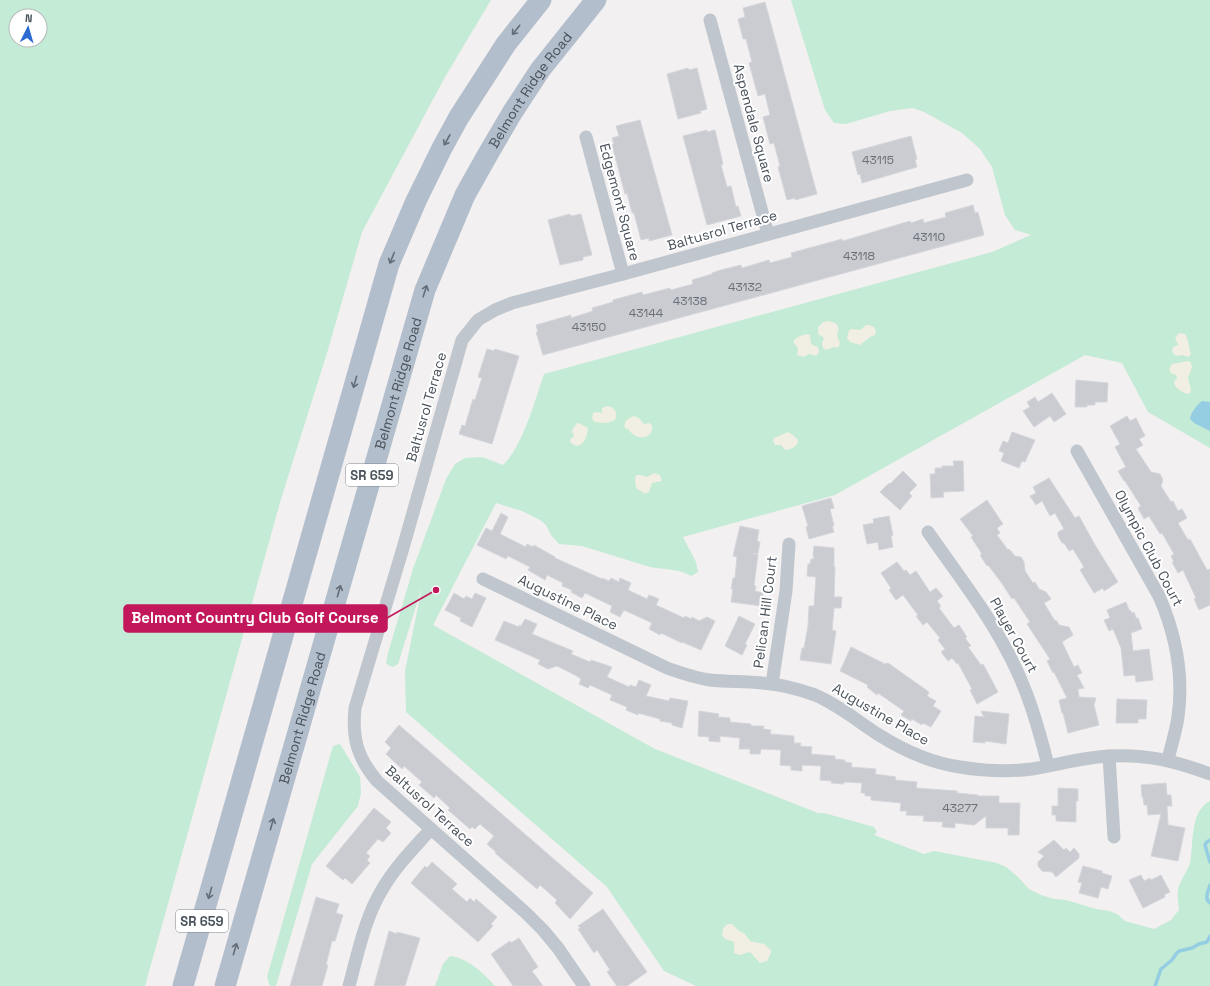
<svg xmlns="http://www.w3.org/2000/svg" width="1210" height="986" viewBox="0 0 1210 986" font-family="'Space Grotesk',sans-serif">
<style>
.green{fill:#c3ebd5;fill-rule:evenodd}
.sand{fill:#f1eee3}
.water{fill:#95cee3}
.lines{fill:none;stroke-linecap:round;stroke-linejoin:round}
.stream{stroke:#95cee3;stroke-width:3.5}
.building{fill:#cbccd2;stroke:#d5d6db}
.street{stroke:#c0c6cd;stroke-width:13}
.primary{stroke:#b3becc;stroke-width:21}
.oneway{stroke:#646d77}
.labels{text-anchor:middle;stroke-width:4;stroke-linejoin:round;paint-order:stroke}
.number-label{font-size:12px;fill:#6a7079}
.shield{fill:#fff;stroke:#80868c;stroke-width:1}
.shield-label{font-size:13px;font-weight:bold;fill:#4a525b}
.street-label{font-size:14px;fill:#4a525b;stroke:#fff}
.leader{fill:none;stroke:#c2185b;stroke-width:1.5}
.callout-dot{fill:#c2185b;stroke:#fff;stroke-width:1.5}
.callout{fill:#c2185b;stroke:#c2185b;stroke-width:1.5}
.callout-label{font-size:15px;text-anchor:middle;font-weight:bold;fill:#fff}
</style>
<rect width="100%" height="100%" fill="#f2f0f0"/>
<!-- green -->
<g class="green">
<path d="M0 0H491L445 77 362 232 327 353 281 499 145 986H0ZM16 16H40V40H16Z"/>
<path d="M791 0H1210V448L1148 412 1122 363 1085 355 835 495 683 537 696 562 698 572 691 576C678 568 665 570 650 567L582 546 559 544 551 535 546 525 540 520 522 511 496 503 433 625 655 749 818 813H824L874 827 877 832 874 835 924 854 934 851 997 863 1006 867 1017 876 1029 889 1041 895 1054 899 1066 900 1096 909 1109 911 1117 914 1125 921 1154 929 1171 920 1179 910C1179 904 1177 897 1178 891 1179 881 1187 873 1190 863 1194 844 1189 812 1210 801V986H696L664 971 607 887 406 712 405 671 422 587 398 664 393 667 386 664 388 653 413 569 446 479 455 464 465 458 482 457 503 465C523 446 535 400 544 374L992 252 1031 235 1015 230 1005 215 992 167 980 149 962 133 924 112 913 108 890 111 846 124 834 123 825 110Z"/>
<polygon points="340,744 360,777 361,793 358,806 312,864 276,986 270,986 267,977 333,746"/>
<path d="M450 956C468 958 483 973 495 986H435L443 964Z"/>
</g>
<!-- sand -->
<g class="sand">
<path d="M827 321C837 322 841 326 837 335L840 344 838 348 834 347 826 350C820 347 822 343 824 338L818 334V327L822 323Z"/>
<path d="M866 325C871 325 875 326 876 332L875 335 870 337 860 345 850 342 847 338 849 330 852 329 860 330Z"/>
<path d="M1179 333 1185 334C1188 337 1189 349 1191 354L1188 357 1182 355 1176 356 1172 352 1173 347 1178 345 1175 338Z"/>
<polygon points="806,334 810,335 811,344 818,347 819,352 816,356 809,354 804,357 797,355 798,348 794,343 794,340 798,337"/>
<path d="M1188 361 1191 363 1192 367 1188 378 1191 390 1189 394C1183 393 1175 389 1174 382L1177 378 1176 375 1171 373 1169 369 1172 364Z"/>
<path d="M607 406C615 407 618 412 615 420L607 423 594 422 592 418 593 413 596 412 602 413V408Z"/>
<path d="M634 416 639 418 644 424 649 423 652 425C654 441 635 440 629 430L625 428C623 422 628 418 634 416Z"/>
<path d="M579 423 588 428C588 437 581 452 571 443L570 440 574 436C572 431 571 431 575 426 578 423 575 424 579 423Z"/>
<path d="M788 432 793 435 798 440C798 446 792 449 786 450L784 449 781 445H775L773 441 774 438Z"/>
<polygon points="654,473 660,475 662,481 652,483 649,492 645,494 636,488 635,480 636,475 642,475 647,477"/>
<polygon points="728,924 732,924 739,931 745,934 750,941 764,944 771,950 771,953 767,961 760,963 750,952 739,955 734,953 734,942 725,939 722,935 723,928"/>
</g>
<!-- water -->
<path class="water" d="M1202 401 1210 402V431L1194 423 1190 419C1191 412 1197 405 1202 401Z"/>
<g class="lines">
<!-- stream -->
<g class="stream">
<polyline points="1210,840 1206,843 1205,845 1210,862"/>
<path d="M1210 885C1208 892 1204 898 1210 903"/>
<polyline points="1155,986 1161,969 1172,960 1176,954 1179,951 1192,948 1199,944 1207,942 1210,936"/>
</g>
</g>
<!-- building -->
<g class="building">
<polygon points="765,2 817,194 795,200 795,198 787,200 778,167 780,166 774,143 770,144 763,117 770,115 765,94 758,96 749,63 752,62 746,39 743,39 738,19 745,17 743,8"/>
<polygon points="688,68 689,70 697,68 707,109 700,111 701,113 678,119 667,74"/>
<polygon points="640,120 672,235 649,241 649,238 641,240 634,213 632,213 627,193 625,194 612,145 614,144 612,138 619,136 616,126"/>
<polygon points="707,130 707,132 715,130 723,164 721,165 727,187 731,186 736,207 738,206 741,216 707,225 683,136"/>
<polygon points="911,136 917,159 915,160 917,167 862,183 860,174 858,175 852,152"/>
<polygon points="973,205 975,213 978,212 984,235 543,355 536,332 538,332 536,325 571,315 571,318 593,311 592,308 613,302 613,300 642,292 643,295 670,288 671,290 693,284 692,280 712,274 712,273 721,270 741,265 742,268 769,260 770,263 792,257 791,253 842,239 843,241 910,221 911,223 923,219 924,223 946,217 945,213"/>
<polygon points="570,214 571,216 581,214 592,255 583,257 583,260 560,265 548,220"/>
<polygon points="487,349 494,351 495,349 519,356 492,444 459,434 462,425 465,426 473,399 475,400 482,378 478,377"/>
<polygon points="1076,380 1108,383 1107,402 1095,402 1095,405 1087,405 1087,407 1075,407"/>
<polygon points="1052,393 1066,414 1054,422 1050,416 1034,427 1023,411 1030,407 1027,402 1035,397 1038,402"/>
<polygon points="1127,416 1130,421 1136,418 1145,436 1139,439 1143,445 1136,449 1151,472 1160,474 1163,480 1161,486 1171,502 1173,501 1178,511 1182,509 1187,518 1178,523 1188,540 1190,539 1207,570 1210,569 1210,605 1199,610 1194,599 1196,598 1183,570 1178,573 1172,562 1174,562 1171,556 1174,554 1162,533 1160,534 1149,516 1144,519 1138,508 1141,506 1125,481 1124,481 1118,471 1126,467 1115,447 1120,444 1110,426"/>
<polygon points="1012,432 1035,440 1025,462 1022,461 1019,468 1001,461 1004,453 999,451 1003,441 1008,443"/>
<polygon points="953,461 963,461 964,491 943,492 944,497 931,498 930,474 935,474 935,468 942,468 942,466 954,466"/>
<polygon points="903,471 917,485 909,493 912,496 900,510 880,492 889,483 890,484"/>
<polygon points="1049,478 1075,518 1079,516 1095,545 1118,582 1104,591 1103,588 1094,593 1080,570 1084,567 1073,549 1069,551 1064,543 1062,543 1058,536 1058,532 1064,529 1055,513 1050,516 1042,501 1036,505 1030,496 1036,493 1033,487"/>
<polygon points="831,498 834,508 830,509 834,526 832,526 834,532 809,539 806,527 808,526 802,506"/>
<polygon points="987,500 1003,524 997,528 1000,533 997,535 1008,550 1009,549 1015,556 1021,557 1024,562 1025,571 1033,583 1035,582 1039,589 1046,592 1051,599 1044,603 1055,621 1056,620 1059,625 1069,627 1073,635 1062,642 1074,667 1078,665 1082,673 1077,675 1084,688 1078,689 1079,697 1096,698 1094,705 1099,725 1068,733 1063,713 1062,713 1059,700 1067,698 1054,672 1053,673 1047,661 1050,659 1027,624 1030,622 1014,598 1012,599 1001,582 988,565 987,566 980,555 982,554 971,537 973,536 960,519"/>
<polygon points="501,513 508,517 500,534 526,547 527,544 533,547 534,545 555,557 555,558 602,579 602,578 609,581 611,578 619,582 620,578 631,583 628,590 647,599 649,595 659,599 656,605 684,618 685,616 691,619 692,617 699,621 707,617 715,621 701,650 682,642 682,643 661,633 660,635 649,629 652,623 624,610 620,617 610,612 612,606 585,593 582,598 571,592 572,590 562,586 563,583 547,575 545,580 528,570 530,567 508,556 506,559 477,545 486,528 492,531"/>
<polygon points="889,516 893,535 891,536 893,547 879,550 878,542 867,544 863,525 874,523 873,519"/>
<polygon points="740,526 759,530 757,541 760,542 758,553 753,554 758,554 754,586 756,586 755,591 763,593 762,606 731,602 733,589 731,589 733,578 735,578 737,557 733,556"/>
<polygon points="814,546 834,548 834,567 835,567 834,597 842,597 841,608 834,608 832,630 836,631 831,664 800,660 802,648 804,648 808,626 809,606 814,606 816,577 807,576 808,564 810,564 811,559 814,559 813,555"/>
<polygon points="897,562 904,571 906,570 910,575 916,571 930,592 936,588 943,596 937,601 941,606 939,608 954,628 959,625 967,637 965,638 971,646 968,647 981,665 983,664 998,692 977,704 970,690 972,689 958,663 957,664 952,658 948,661 941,652 945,649 938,640 940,638 927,622 923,625 916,616 918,615 903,595 896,600 889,590 891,588 881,573"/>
<polygon points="454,593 464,599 466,596 472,599 475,593 486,598 472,627 460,621 461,618 445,610"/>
<polygon points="1126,602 1129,610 1130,610 1132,613 1134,612 1136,618 1138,618 1142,629 1131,633 1133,651 1149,649 1153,680 1136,682 1135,675 1124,676 1121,648 1113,629 1109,631 1104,620 1110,618 1107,610"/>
<polygon points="739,616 755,624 745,644 747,645 742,655 725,646"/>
<polygon points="525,619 537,624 532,634 573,651 571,654 590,662 591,660 612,667 607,677 629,687 630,685 636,687 639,680 651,685 646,696 669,701 670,698 688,701 682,728 672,725 672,723 660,721 660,719 638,713 638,715 626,710 627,707 610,700 612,695 590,685 588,688 579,684 581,679 575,675 557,666 548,669 538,664 540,660 495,640 504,621 519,627 519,625 521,626"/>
<polygon points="851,647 885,664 888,663 929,692 927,696 936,701 933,706 941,711 931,727 923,723 922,725 912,719 911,721 901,715 904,711 878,693 877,695 867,687 868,685 840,671"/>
<polygon points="1117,699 1147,700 1146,719 1138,719 1138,723 1116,723"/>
<polygon points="699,711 719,714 718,717 730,718 730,722 751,724 751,726 764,726 763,729 771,730 770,734 794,736 794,743 801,743 800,746 812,747 811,754 835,756 835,759 845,760 845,762 852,763 851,767 876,769 875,774 896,777 895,780 917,782 916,788 957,791 957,793 978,795 978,796 999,796 999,803 1020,803 1019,835 1008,835 1008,828 986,828 986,816 974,825 955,823 955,828 942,827 943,822 923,821 924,816 906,815 907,811 900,811 901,803 871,800 871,796 865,796 865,793 861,793 862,783 844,782 844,784 831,783 832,781 820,780 821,766 802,765 802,771 791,770 791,766 780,765 781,750 761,749 760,754 750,754 750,749 739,749 740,738 720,736 720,742 709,741 709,737 698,736"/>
<polygon points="981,711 1009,714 1006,744 985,741 985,743 973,742 975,716 984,717"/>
<polygon points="399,725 593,893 570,919 555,903 557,900 540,885 537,889 495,853 496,852 487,844 494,836 480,824 475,829 472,827 470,829 448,810 450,808 436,795 434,798 419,785 422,782 404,766 402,769 386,754 391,748 385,742"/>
<polygon points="1166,783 1167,795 1171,795 1172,806 1167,806 1168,825 1185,828 1178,861 1151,856 1161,814 1148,815 1147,805 1144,805 1143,797 1142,797 1141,785"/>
<polygon points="1058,788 1078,789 1078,801 1076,801 1076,822 1056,821 1056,815 1052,815 1052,806 1058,806"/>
<polygon points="374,808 391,822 386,828 391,833 383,842 378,839 366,853 370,856 367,860 370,863 352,884 345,878 343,880 326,866"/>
<polygon points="1054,840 1064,850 1066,848 1070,852 1074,848 1079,854 1079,858 1056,877 1052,872 1042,871 1038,866 1038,862 1044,856 1038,852"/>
<polygon points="432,862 457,884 452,889 467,902 470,898 474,902 476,899 497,917 491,924 493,926 478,942 411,883 425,866 427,868"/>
<polygon points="1083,866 1102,871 1102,873 1112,876 1108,889 1101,887 1098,898 1079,893 1082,883 1078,882"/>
<polygon points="1141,875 1144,881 1150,878 1151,880 1161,875 1170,892 1164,895 1165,897 1143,908 1129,880"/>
<polygon points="316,897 339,904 336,913 343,915 335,941 332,941 326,965 328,965 322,986 290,986"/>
<polygon points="603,909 647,972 627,986 617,986 607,972 610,970 597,950 594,953 578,929 581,928 578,926"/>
<polygon points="389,931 397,934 397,932 420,938 405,986 374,986"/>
<polygon points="519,938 538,967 532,971 543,986 513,986 491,954 510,941 511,943"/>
</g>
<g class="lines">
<!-- street -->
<g class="street">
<polyline points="710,20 768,234"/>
<polyline points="586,137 623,274"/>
<path d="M1077 451 1159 596C1176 635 1184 674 1178 717 1176 731 1171 746 1168 760"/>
<path d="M928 532C955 571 985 609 1007 651 1027 687 1038 726 1048 765"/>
<path d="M483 579 667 668C681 673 695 678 710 680 728 682 745 681 762 683 780 684 798 689 815 695 839 705 857 721 879 735 903 750 931 763 960 767 984 771 1008 772 1032 769 1058 765 1083 757 1110 756 1147 754 1175 761 1210 774"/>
<polyline points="772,684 786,591 789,544"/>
<polyline points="1109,756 1114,837"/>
<path d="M349 986C358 953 365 917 383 888 396 866 414 848 431 829"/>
<path d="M584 986 558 948 543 930 526 913 377 781C357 757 352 738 355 708L403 548 462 340 478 320 495 310 512 303 623 274 967 180"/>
</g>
<!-- primary -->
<g class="primary">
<polyline points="183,986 389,264 416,201 442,148 459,117 506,44 541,0"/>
<path id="s1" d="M225 986 425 290 465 195 488 154 512 113 540 70 596 0"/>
</g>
</g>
<!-- one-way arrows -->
<defs><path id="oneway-shaft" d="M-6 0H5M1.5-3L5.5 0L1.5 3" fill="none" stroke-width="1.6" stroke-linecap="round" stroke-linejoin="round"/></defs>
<g class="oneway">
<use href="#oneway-shaft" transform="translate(516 30) rotate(129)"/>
<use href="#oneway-shaft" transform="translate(447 140) rotate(119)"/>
<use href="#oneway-shaft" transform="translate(392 258) rotate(112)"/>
<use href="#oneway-shaft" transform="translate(425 291) rotate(-72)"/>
<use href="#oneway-shaft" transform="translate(355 382) rotate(106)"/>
<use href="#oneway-shaft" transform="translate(339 591) rotate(-74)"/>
<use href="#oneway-shaft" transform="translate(272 824) rotate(-74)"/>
<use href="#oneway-shaft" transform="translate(210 893) rotate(106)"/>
<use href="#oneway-shaft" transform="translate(235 949) rotate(-74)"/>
</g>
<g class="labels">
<!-- number labels -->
<g class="number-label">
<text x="878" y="164">43115</text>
<text x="929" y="241">43110</text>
<text x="859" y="260">43118</text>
<text x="745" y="291">43132</text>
<text x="690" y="305">43138</text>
<text x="646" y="317">43144</text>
<text x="589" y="331">43150</text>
<text x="960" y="812">43277</text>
</g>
<!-- shield labels -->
<g class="shield">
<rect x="346" y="464" width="52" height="22" rx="3"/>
<rect x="176" y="910" width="52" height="22" rx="3"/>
</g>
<g class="shield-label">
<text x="372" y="480">SR 659</text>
<text x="202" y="926">SR 659</text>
</g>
<!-- street labels -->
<g class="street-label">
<text dy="5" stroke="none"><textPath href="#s1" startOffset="951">Belmont Ridge Road</textPath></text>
<text transform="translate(754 123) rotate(75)" y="5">Aspendale Square</text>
<text transform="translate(620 202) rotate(75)" y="5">Edgemont Square</text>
<text transform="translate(722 230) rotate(-16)" y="5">Baltusrol Terrace</text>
<text dy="5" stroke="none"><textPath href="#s1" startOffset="627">Belmont Ridge Road</textPath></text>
<text transform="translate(426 407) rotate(-74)" y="5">Baltusrol Terrace</text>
<text transform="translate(1149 548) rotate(62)" y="5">Olympic Club Court</text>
<text transform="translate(568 602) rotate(26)" y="5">Augustine Place</text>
<text transform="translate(765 612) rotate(-83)" y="5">Pelican Hill Court</text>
<text transform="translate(1014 635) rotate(61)" y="5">Player Court</text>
<text transform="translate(881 714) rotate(30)" y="5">Augustine Place</text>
<text dy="5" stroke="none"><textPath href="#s1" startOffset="279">Belmont Ridge Road</textPath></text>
<text transform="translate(430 806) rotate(42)" y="5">Baltusrol Terrace</text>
</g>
</g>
<!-- callouts -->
<path class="leader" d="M436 590L387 618"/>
<circle class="callout-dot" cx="436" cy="590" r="4"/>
<rect class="callout" x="124" y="605" width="263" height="27" rx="4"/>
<g class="callout-label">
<text x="255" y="623">Belmont Country Club Golf Course</text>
</g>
<!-- north arrow -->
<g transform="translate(28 28) rotate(5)"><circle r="19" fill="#ffffff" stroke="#b7babd"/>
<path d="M0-3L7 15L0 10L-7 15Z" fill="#2c6ad0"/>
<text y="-6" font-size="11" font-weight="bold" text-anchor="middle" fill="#4a525b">N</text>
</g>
</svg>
